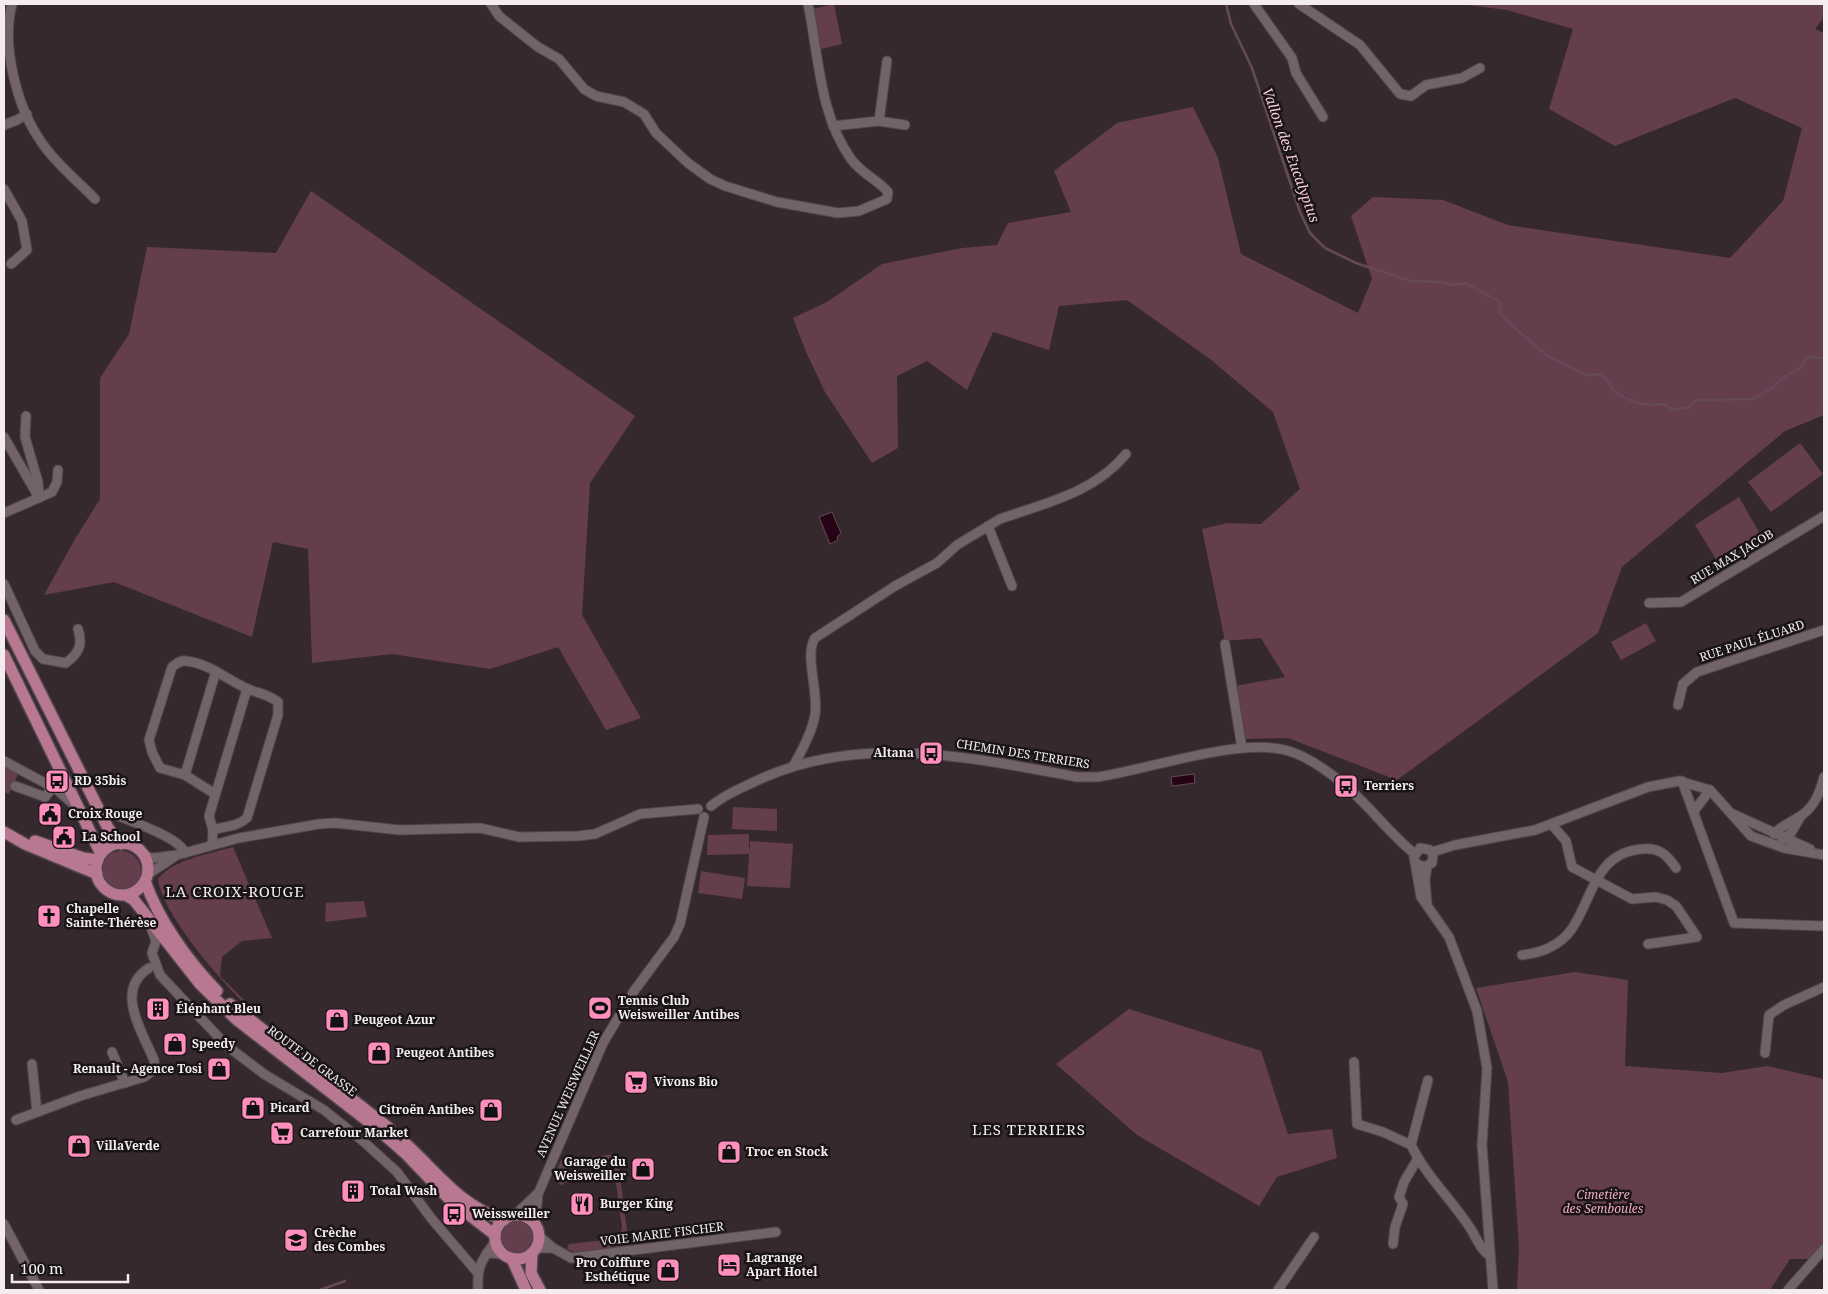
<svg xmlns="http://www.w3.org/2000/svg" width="1828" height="1294" viewBox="0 0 1828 1294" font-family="'Noto Serif',serif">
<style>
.green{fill:#643e4d}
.water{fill:#270415;stroke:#654a56}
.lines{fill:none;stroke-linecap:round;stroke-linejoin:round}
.stream{stroke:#654a56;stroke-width:2.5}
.minor-casing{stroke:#51464a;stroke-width:11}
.major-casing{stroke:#51464a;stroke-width:14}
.minor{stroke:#716368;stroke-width:9}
.major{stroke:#b87891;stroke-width:11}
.labels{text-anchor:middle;stroke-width:5;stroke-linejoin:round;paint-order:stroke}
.street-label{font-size:12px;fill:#f5ecef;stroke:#191416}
.poi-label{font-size:12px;font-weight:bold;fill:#f5ecef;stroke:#191416;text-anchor:start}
.park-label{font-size:12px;font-style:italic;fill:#f4aac5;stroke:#191416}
.water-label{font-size:14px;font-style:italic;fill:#f6c9d9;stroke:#191416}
.quarter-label{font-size:15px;letter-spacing:1px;fill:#f5ecef;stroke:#191416}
</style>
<rect width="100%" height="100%" fill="#36292e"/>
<!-- green -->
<g class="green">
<polygon points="834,4 842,44 821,49 813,9"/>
<polygon points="1460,4 1824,4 1824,17 1815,29 1824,33 1824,415 1785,431 1622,567 1598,633 1397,780 1288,738 1244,739 1235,686 1285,677 1261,638 1225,641 1202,529 1227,523 1261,524 1300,489 1273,412 1210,359 1127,300 1059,306 1049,350 993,332 967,390 927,361 897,376 898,448 872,463 825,392 806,352 793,318 827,302 882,264 962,248 997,245 1008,223 1071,212 1054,171 1117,123 1193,107 1218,158 1241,254 1358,313 1372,279 1351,216 1373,197 1443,200 1508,225 1730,258 1783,201 1802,128 1735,98 1615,146 1549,109 1573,29 1507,10"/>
<polygon points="311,191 635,416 590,483 582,615 641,718 606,730 558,647 490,669 392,654 312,663 308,549 273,542 252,637 114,582 44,595 75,539 100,499 100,378 129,334 147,247 276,253"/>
<polygon points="1800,443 1823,474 1771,512 1748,482"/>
<polygon points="1739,497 1760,534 1716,559 1695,525"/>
<polygon points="1646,623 1656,641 1621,660 1611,642"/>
<polygon points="4,765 19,772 9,794 4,792"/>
<polygon points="733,807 777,809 777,831 732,829"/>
<polygon points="749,834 749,854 707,855 708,835"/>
<polygon points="750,841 793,844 790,888 747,886"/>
<path d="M233 847 272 938 242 941 222 957 220 976 244 1000 242 1001C217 976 162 913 158 879 173 859 210 854 233 847Z"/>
<circle cx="121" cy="871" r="20"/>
<polygon points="701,871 745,878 742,899 698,893"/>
<polygon points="364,901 367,917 325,922 326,903"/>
<polygon points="1575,972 1628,980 1625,1066 1722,1073 1767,1066 1824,1079 1824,1259 1790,1259 1770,1290 1517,1290 1519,1248 1508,1082 1476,988"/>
<polygon points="1129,1009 1261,1051 1288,1134 1332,1129 1337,1158 1277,1177 1259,1206 1137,1135 1056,1064"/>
<polygon points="617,1154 629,1246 576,1253 567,1249 569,1244 615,1239 620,1236 622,1227 614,1168 596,1163 568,1167 570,1178 567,1182 561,1185 553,1179 561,1160"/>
<circle cx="517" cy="1237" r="17"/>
</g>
<!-- water -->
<g class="water">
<polygon points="832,512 841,533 837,537 838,540 830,544 819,517"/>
<polygon points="1194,774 1195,783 1172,786 1171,777"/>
</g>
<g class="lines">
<!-- stream -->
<g class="stream">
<path d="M1226 4 1231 24 1252 68 1300 212 1310 233 1325 248 1356 263 1410 281 1441 282 1453 285 1465 283 1499 301 1501 314 1510 324 1548 356 1587 375 1602 374C1607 380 1612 389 1617 393 1631 403 1648 406 1664 404L1673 410 1689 407 1692 403 1700 400 1752 399 1771 389 1783 378 1801 367 1807 357 1824 358"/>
<polyline points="320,1290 345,1281"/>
</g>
<!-- minor casing -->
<g class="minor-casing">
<g id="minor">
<path d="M12 4C1 46 17 108 42 143 56 164 78 181 95 199"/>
<path d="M491 4 499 16 538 47 559 59 584 89 596 96 624 102 644 114 656 133 688 163 710 179 725 186 777 202 838 213 859 211 887 199 888 192C878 180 862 174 851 159 819 114 819 56 808 4"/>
<polyline points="1254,4 1292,58 1296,73 1323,117"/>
<polyline points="1299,4 1360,45 1400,94 1411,96 1426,85 1462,78 1480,68"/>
<polyline points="879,121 905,125"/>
<polyline points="4,125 17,120 27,114"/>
<polyline points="833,126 879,121 887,61"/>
<polyline points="4,189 22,221 27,250 11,264"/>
<polyline points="26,416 25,437 38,482 39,498"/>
<polyline points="4,437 38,496"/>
<polyline points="4,513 52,492 57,482 58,470"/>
<polyline points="988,526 1012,586"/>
<path d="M4 584 35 651 43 659 66 663C79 653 83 645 78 629"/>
<polyline points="1649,603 1681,602 1824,516"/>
<polyline points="1225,644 1242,748"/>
<polyline points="1678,705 1683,684 1697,672 1824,630"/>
<polyline points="4,761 56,789 75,806"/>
<path d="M794 765C802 750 812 732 815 715 819 693 804 654 815 638L895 586 937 563 957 545 1000 519C1045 503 1094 493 1126 454"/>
<polyline points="185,775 216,671"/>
<polyline points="1682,781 1734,923 1824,926"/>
<polyline points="15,786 45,797 53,787"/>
<path d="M711 806C724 795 739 789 754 782 857 732 969 757 1077 777H1098C1150 769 1237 738 1285 750 1306 755 1325 769 1341 782 1368 803 1388 833 1415 854"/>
<polyline points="1694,811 1710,790"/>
<polyline points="1733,814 1810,849"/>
<path d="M116 815C132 822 179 837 185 853"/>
<polyline points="1552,825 1566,841 1572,867 1632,899 1656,897 1667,900 1676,906 1697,937 1648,944"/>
<path d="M213 830C225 826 237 827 247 818L278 715V702C264 692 258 694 246 688 226 679 208 663 186 661 180 660 176 664 172 667L149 740 152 752 160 768 185 775 215 794"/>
<path d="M1774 834C1782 825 1792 822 1802 815 1815 806 1820 792 1824 777"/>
<polyline points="1782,840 1791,833 1801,816"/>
<polyline points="212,845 213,830 209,816 247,689"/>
<polyline points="1432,852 1455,845 1535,830 1648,787 1679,781 1710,790 1751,836 1784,848 1824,855"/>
<polyline points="144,856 153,858 177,855 239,838 319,824 335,823 400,830 480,828 519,837 578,836 595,834 640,814 698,809"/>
<polyline points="1417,864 1424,867 1432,863 1433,855 1430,850 1420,848 1414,857 1421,897 1449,937 1477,1011 1487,1068 1482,1145 1493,1290"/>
<polyline points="1427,866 1425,880 1427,904"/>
<polyline points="147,875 174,857"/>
<polyline points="148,920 156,941 152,953 160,975 227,1046 264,1074 324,1110 364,1142 397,1172 431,1218 477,1272"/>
<path d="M1522 955C1541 953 1559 946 1571 930 1593 899 1594 853 1642 849 1659 847 1667 855 1676 868"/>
<polyline points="112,1052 125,1083"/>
<polyline points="1765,1053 1769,1015 1784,1005 1824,987"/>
<path d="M1354 1062 1357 1124 1383 1132 1411 1145C1426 1176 1454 1202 1472 1231 1477 1240 1482 1251 1490 1256"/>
<polyline points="32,1064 37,1112"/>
<path d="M16 1120 80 1096 144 1077 155 1069 154 1060C142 1031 114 990 149 968"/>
<polyline points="1411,1145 1428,1080"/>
<polyline points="514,1216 537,1194"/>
<polyline points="4,1224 39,1290"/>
<polyline points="535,1224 538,1194 603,1043 634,991 674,937 680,924 704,817"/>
<polyline points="539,1236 553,1248 571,1258 776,1232"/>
<polyline points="1393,1244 1395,1227 1403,1204 1399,1197 1404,1182 1418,1158"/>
<polyline points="536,1248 553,1248"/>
<polyline points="487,1253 502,1254"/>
<path d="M478 1290C477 1266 481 1261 495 1242"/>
<polyline points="1278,1290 1314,1237"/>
<polyline points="1788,1290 1824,1249"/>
</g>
</g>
<!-- major casing -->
<g class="major-casing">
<g id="major">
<polyline points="4,620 108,828 121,844"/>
<polyline points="4,655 101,854"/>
<polyline points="4,832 25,844 97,874"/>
<polyline points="35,841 83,858 98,860"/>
<circle cx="122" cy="869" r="26"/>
<path d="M145 881C159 921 188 961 217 991"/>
<polyline points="126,895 134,900 200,984 237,1020 374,1126 405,1153 451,1201 495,1235"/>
<polyline points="230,1004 389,1128"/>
<path d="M406 1144C439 1174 460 1206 504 1220"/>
<circle cx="517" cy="1237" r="22"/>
<polyline points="532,1253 531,1273 540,1290"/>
<polyline points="512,1259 526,1290"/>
</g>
</g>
<!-- minor -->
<use href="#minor" class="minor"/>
<!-- major -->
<use href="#major" class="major"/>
</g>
<!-- icons -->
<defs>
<g id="bus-square" transform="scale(1.25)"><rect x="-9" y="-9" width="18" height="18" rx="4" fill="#fe8ebc" stroke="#191416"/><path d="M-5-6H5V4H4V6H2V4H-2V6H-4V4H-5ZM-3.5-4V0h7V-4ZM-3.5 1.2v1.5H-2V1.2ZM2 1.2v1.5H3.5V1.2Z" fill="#111"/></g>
<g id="civic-square" transform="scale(1.25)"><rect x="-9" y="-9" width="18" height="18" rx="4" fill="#fe8ebc" stroke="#191416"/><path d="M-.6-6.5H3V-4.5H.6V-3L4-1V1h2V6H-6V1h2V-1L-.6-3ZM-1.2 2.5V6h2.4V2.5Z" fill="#111"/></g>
<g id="church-square" transform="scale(1.25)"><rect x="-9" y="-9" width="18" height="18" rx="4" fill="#fe8ebc" stroke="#191416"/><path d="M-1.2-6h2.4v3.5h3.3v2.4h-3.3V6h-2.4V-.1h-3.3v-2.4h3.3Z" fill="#111"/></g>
<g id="stadium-square" transform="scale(1.25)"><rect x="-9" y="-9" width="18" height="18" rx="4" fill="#fe8ebc" stroke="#191416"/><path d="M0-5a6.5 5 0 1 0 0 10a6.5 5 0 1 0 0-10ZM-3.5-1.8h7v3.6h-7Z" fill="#111"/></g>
<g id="building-square" transform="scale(1.25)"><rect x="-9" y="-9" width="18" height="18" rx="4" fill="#fe8ebc" stroke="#191416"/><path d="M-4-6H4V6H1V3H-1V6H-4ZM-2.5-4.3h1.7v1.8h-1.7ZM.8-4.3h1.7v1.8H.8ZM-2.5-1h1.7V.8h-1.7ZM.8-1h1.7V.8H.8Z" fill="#111"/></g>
<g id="shop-square" transform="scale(1.25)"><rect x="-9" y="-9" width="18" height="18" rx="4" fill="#fe8ebc" stroke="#191416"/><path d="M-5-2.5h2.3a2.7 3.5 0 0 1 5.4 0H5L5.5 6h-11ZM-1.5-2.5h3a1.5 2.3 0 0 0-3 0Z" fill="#111"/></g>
<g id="supermarket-square" transform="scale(1.25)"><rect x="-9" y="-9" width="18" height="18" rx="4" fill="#fe8ebc" stroke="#191416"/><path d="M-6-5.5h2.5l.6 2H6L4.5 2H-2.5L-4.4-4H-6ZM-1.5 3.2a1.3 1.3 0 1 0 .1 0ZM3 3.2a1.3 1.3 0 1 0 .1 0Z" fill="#111"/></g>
<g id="restaurant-square" transform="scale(1.25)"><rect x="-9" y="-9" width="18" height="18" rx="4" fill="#fe8ebc" stroke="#191416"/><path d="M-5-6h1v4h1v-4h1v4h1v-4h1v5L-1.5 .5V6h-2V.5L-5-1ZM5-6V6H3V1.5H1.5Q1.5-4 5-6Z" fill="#111"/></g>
<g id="school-square" transform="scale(1.25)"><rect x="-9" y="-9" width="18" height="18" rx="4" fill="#fe8ebc" stroke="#191416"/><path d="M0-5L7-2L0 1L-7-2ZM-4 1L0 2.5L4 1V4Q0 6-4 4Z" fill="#111"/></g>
<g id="hotel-square" transform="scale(1.25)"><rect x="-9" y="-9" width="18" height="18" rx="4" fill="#fe8ebc" stroke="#191416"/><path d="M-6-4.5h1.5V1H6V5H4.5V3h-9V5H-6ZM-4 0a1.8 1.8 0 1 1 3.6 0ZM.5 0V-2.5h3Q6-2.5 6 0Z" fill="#111"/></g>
</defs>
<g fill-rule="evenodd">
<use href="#bus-square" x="931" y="753"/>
<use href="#bus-square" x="57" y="781"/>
<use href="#bus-square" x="1346" y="786"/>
<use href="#civic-square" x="50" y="814"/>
<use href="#civic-square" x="64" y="837"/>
<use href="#church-square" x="49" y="916"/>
<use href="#stadium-square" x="600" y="1008"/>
<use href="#building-square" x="158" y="1009"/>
<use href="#shop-square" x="337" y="1020"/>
<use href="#shop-square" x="175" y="1044"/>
<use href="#shop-square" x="379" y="1053"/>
<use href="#shop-square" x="219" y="1069"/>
<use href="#supermarket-square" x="636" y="1082"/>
<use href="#shop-square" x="253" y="1108"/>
<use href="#shop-square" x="491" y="1110"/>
<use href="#supermarket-square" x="282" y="1133"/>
<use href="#shop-square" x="79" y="1146"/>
<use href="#shop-square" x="729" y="1152"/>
<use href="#shop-square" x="643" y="1169"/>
<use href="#building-square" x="353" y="1191"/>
<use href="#restaurant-square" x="582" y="1204"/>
<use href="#bus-square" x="454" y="1214"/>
<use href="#school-square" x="296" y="1240"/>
<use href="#hotel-square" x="729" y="1265"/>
<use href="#shop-square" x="668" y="1270"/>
</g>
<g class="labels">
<!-- street labels -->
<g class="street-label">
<text transform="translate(1732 557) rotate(-31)" y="4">RUE MAX JACOB</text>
<text transform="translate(1752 641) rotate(-18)" y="4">RUE PAUL ÉLUARD</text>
<text transform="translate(1023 754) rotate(9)" y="4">CHEMIN DES TERRIERS</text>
<text transform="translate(312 1061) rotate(37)" y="4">ROUTE DE GRASSE</text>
<text transform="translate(568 1094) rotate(-66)" y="4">AVENUE WEISWEILLER</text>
<text transform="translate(662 1234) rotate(-7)" y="4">VOIE MARIE FISCHER</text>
</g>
<!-- poi labels -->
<g class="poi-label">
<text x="914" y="757" text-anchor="end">Altana</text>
<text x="74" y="785">RD 35bis</text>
<text x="1364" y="790">Terriers</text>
<text x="68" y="818">Croix Rouge</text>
<text x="82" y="841">La School</text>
<text x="66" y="913">Chapelle<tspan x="66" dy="14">Sainte-Thérèse</tspan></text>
<text x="618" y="1005">Tennis Club<tspan x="618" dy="14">Weisweiller Antibes</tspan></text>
<text x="176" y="1013">Éléphant Bleu</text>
<text x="354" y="1024">Peugeot Azur</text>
<text x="192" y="1048">Speedy</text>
<text x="396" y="1057">Peugeot Antibes</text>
<text x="202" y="1073" text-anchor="end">Renault - Agence Tosi</text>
<text x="654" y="1086">Vivons Bio</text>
<text x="270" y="1112">Picard</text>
<text x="474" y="1114" text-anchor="end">Citroën Antibes</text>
<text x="300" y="1137">Carrefour Market</text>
<text x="96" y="1150">VillaVerde</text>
<text x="746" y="1156">Troc en Stock</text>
<text x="626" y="1166" text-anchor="end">Garage du<tspan x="626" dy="14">Weisweiller</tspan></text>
<text x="370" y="1195">Total Wash</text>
<text x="600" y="1208">Burger King</text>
<text x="472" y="1218">Weissweiller</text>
<text x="314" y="1237">Crèche<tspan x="314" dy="14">des Combes</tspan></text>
<text x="746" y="1262">Lagrange<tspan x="746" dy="14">Apart Hotel</tspan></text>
<text x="650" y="1267" text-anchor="end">Pro Coiffure<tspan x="650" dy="14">Esthétique</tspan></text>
</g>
<!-- park labels -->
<g class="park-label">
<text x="1603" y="1199">Cimetière<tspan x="1603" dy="14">des Semboules</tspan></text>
</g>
<!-- water labels -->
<g class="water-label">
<text transform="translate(1291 155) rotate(70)" y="5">Vallon des Eucalyptus</text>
</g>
<!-- quarter labels -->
<g class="quarter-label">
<text x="235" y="897">LA CROIX-ROUGE</text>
<text x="1029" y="1135">LES TERRIERS</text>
</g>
</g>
<!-- border -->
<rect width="1828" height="1294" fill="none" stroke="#f5ecef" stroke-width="10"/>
<!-- scale -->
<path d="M12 1274v8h116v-8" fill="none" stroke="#f5ecef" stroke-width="2.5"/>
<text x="20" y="1274" font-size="15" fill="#f5ecef" stroke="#191416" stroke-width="4" paint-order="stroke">100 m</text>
</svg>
